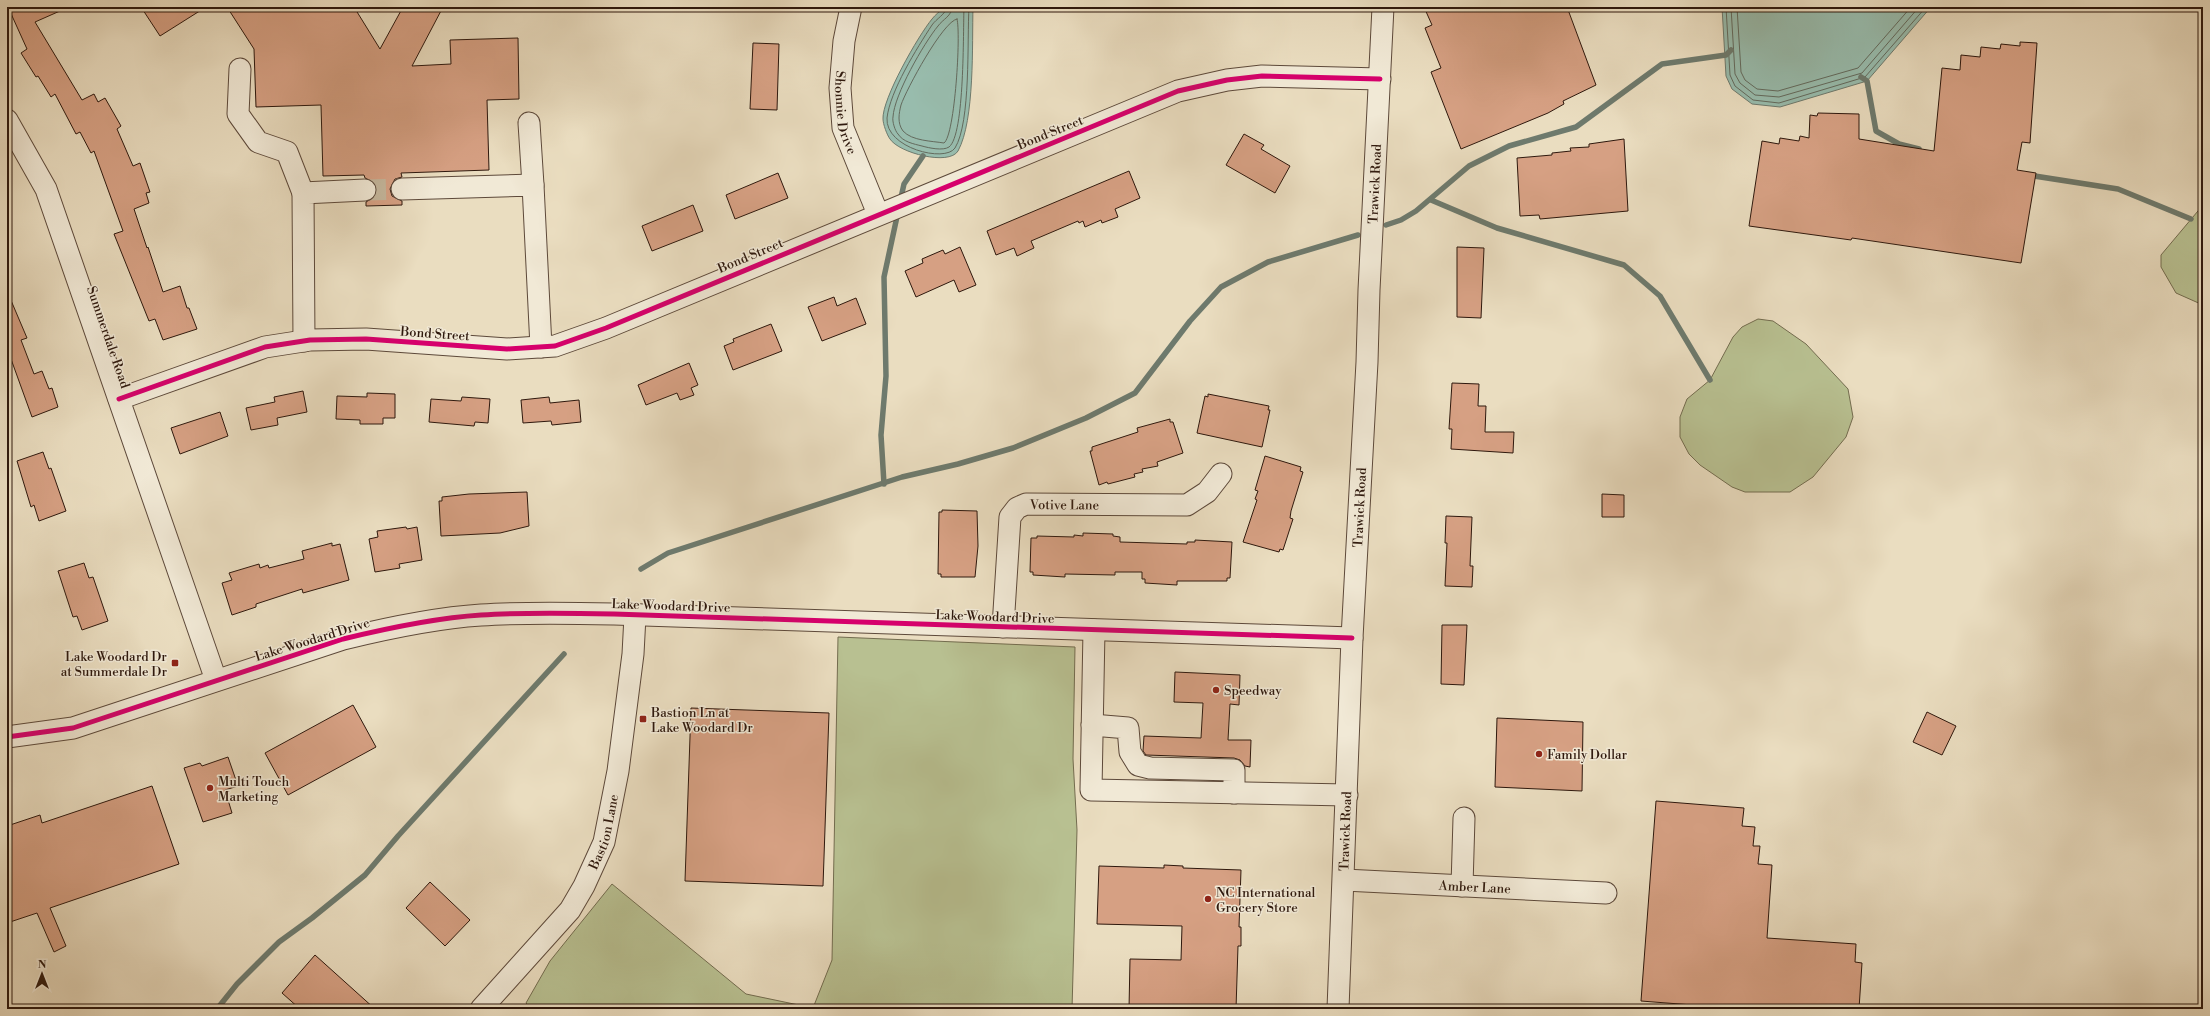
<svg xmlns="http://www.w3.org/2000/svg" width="2210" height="1016" viewBox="0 0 2210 1016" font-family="'Libre Bodoni',serif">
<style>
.green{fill:#b8c091;stroke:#736c4f}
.water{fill:#98bcad;stroke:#6e7a6d}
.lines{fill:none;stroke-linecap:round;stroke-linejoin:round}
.shore{stroke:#636a5d;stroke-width:1}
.stream{stroke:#6e7a6d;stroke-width:5.5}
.building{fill:#d6a083;stroke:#2e180d}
.minor-tunnel{stroke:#c4b69c;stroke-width:21;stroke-dasharray:21 10;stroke-linecap:butt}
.minor-casing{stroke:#5d493a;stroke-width:23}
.minor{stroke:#f1e9d6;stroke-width:21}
.cycleway-casing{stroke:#f1e9d6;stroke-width:8}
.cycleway{stroke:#d6006c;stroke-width:5}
.poi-dot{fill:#8f2418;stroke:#f1e9d6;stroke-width:1.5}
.labels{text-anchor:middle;stroke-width:3;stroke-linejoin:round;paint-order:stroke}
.street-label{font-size:13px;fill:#2e180d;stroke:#f1e9d6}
.poi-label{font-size:13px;fill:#2e180d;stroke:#f1e9d6;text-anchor:start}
</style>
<rect width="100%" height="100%" fill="#eaddc0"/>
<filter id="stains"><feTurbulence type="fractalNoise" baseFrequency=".005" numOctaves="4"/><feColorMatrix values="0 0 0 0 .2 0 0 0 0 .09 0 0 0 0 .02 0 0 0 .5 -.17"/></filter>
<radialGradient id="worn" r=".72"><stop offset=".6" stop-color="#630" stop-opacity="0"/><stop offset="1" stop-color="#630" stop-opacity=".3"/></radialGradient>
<!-- green -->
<g class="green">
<polygon points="2203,205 2203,305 2176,293 2161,267 2161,255"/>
<polygon points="1758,319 1773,321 1806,344 1848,389 1853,417 1846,437 1813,477 1790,492 1745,492 1732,487 1700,465 1689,454 1680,437 1680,417 1687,399 1710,380 1733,337 1742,327"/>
<polygon points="838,637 1075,647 1073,759 1077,830 1072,1009 531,1009 526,1003 550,961 612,884 746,994 813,1008 832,960"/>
</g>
<!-- water -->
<g class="water">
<path d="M945 7H973C972 43 975 120 958 151 949 166 899 153 890 139 887 135 883 124 883 119 882 99 918 36 932 19 935 15 940 11 945 7Z"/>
<polygon points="1722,7 1931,7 1867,81 1780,107 1752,104 1732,89 1726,76"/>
</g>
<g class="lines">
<!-- shore -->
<g class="shore">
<path d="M947 7C946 14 936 19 932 25 917 48 890 91 887 118 885 148 945 163 955 148 971 122 967 40 969 7"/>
<path d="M952 7C952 16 943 19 938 26 924 43 894 95 893 117 892 121 895 131 898 134 903 142 914 144 922 146 929 148 943 151 949 147 965 135 963 30 964 7"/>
<polyline points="1726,7 1730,75 1735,86 1753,100 1779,103 1865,77 1926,7"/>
<polyline points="1731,7 1735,74 1740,83 1755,95 1779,97 1862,73 1919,7"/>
<polyline points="1737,7 1741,72 1745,80 1757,89 1778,91 1858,68 1911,7"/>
<path d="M957 19C961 33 955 135 944 143 932 141 912 141 903 131 897 123 899 113 901 105 906 90 943 21 957 19Z"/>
</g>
<!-- stream -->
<g class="stream">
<polyline points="1861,77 1867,81 1876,131 1899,144 1919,149"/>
<polyline points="2028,175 2118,189 2191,219"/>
<polyline points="1431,200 1497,228 1624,265 1660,296 1710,380"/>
<polyline points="900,202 904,184 923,156"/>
<polyline points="1386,225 1401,220 1416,211 1469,166 1509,146 1576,127 1662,64 1726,55 1731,50"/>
<polyline points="884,484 881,435 886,376 884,277 898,212"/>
<polyline points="641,569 668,553 902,477 958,464 1013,448 1086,418 1135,393 1190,321 1221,287 1268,262 1358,235"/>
<polyline points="217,1009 237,984 279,942 312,918 365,875 398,836 564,654"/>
</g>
</g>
<!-- building -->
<g class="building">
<polygon points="8,7 69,7 35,22 82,100 94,94 98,102 105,98 121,126 117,129 133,166 140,163 150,192 146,193 149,203 134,209 147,248 148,247 163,292 180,286 187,308 189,308 197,329 163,340 155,319 149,321 114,234 123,231 94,151 91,153 80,132 76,134 55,94 51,97 38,76 36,77 21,53 27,49"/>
<polygon points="141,7 206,7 160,36"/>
<polygon points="227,7 354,7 380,49 403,7 443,7 412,66 451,64 450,40 518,38 519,99 487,100 489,170 401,173 402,177 395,179 390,189 392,196 402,201 402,205 366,206 366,202 375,196 377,189 375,183 365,178 364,175 323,176 321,105 256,107 254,49"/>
<polygon points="1424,7 1567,7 1596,85 1563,101 1564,104 1548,113 1461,149 1431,72 1441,68 1425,28 1432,25"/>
<polygon points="2020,42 2037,43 2030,143 2022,142 2017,170 2036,173 2021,263 1852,238 1851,240 1749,226 1762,141 1779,144 1780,138 1799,141 1800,136 1809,138 1810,115 1817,116 1818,113 1859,114 1859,139 1934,151 1942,68 1960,70 1961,55 1980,57 1981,47 2000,49 2001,44 2020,46"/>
<polygon points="753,43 779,44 777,110 750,109"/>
<polygon points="1244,134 1264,145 1261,149 1290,166 1275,193 1226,165"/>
<polygon points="1624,139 1628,211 1540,219 1539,215 1520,216 1517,158 1552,155 1552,153 1571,151 1570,148 1589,147 1589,144"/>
<polygon points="1129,171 1140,198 1115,209 1118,217 1102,223 1101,220 1085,227 1083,221 1079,223 1078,221 1031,241 1034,248 1017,256 1014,248 996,255 987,231"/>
<polygon points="778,173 788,198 735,219 726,195"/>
<polygon points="693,205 703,231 652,251 642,226"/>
<polygon points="960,247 976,285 959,292 954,280 916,297 905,271 923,263 922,259 943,250 945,254"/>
<polygon points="1457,247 1484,248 1481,318 1457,317"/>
<polygon points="7,291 27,338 21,340 34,374 42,371 49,389 52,388 58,407 32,417 7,348"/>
<polygon points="834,297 837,306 856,298 866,324 822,341 808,307"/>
<polygon points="771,324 782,351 733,370 724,346 734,342 733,339"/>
<polygon points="689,363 698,385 691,388 694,395 680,400 677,393 646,405 638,385"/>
<polygon points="1452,383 1479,384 1478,406 1486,406 1485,432 1514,432 1513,453 1451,449 1452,429 1449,429"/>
<polygon points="303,391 307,412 277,418 278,425 251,430 246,408 275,402 274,397"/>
<polygon points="367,393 395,394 395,418 383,418 383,424 360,424 360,420 336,419 337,396 367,397"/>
<polygon points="1208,394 1269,406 1268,410 1270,410 1262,447 1197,433 1205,396 1208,397"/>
<polygon points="462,397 490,399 488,423 475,422 474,426 429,422 431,399 461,401"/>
<polygon points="549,397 550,403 579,400 581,422 552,425 551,421 523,423 521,400"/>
<polygon points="220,412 228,436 180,454 171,428"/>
<polygon points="1170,419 1170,422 1173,422 1183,453 1157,462 1158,466 1142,469 1143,472 1134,474 1135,477 1108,484 1107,482 1099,485 1090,451 1092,451 1092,447 1138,432 1137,428"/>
<polygon points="43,452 49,469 51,468 66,511 39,521 34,505 31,507 17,461"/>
<polygon points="1265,456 1301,467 1300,471 1303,472 1291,511 1290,518 1293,519 1283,550 1280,549 1279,552 1243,542 1257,500 1255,499 1258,491 1255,490"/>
<polygon points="527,492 529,526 500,533 441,536 439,501 442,501 442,497 469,494"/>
<polygon points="1602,494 1624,495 1624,517 1602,517"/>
<polygon points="942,510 977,511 978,546 975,577 941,577 941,574 938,574 939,512 942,512"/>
<polygon points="1446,516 1472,517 1470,566 1473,566 1472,587 1445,586 1447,543 1445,543"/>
<polygon points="406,527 407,529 417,527 422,560 399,564 400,568 375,572 369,539 378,537 377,531"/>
<polygon points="1083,533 1113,534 1113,536 1120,537 1120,542 1187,544 1187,542 1195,542 1195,540 1232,542 1230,578 1227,578 1227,581 1177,581 1177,585 1145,583 1145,579 1142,579 1142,572 1115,572 1115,575 1065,574 1065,577 1033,575 1033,572 1030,572 1031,538 1037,538 1037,536 1074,537 1074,535 1083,536"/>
<polygon points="332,543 332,546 340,544 349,580 303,593 302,589 256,604 256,607 232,615 222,583 232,580 229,573 259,564 260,568 268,565 269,568 304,559 302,551"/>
<polygon points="84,563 89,578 93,577 108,621 82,630 77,616 73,617 58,571"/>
<polygon points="1442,625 1467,625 1464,685 1441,684"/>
<polygon points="1175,672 1240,675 1239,705 1230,704 1228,740 1251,740 1250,767 1245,766 1240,760 1234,758 1146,755 1143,751 1144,736 1201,738 1203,703 1174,702"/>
<polygon points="353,705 376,747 288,795 265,753"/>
<polygon points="691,708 829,713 823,886 685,881"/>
<polygon points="1927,712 1956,726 1942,755 1913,742"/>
<polygon points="1497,718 1583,722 1582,791 1495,787"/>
<polygon points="228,757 238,786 225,790 232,813 203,822 184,768 200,763 202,766"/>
<polygon points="152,786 179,864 50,908 66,946 54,952 37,913 7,923 7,826 40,815 42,823"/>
<polygon points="1656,801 1744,808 1742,826 1755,827 1753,846 1760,846 1758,864 1772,865 1767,938 1856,944 1855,962 1862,963 1859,1009 1744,1009 1641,1001"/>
<polygon points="1164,865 1183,866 1183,868 1241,870 1239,927 1241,927 1241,946 1238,946 1236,1009 1129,1009 1130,959 1181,960 1182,926 1097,924 1099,866 1164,868"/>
<polygon points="430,882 470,920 445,946 406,908"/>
<polygon points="315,955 375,1009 300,1009 282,993"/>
</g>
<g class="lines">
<!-- minor-tunnel -->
<polyline class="minor-tunnel" points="365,190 402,189"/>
<!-- minor casing -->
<g class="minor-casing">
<g id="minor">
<path id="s1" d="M851 7 844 41 840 88 843 128 878 214"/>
<polyline points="240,69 238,114 258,142 287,152 303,193"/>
<polyline points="7,120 46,189 216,680"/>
<polyline points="529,123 533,185"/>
<polyline points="402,189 533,185 541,347"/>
<polyline points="304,341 303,193 365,190"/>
<polyline points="119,399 265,347 310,340 366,339 507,349 555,346 606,328 1178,91 1227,80 1262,76 1380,79"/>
<path id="s2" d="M1003 627 1010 517 1017 508 1026 504 1187 505 1207 492 1221 474"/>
<polyline points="1094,630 1091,790 1347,795"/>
<polyline points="1092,725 1128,728 1130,752 1138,765 1150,768 1234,770 1234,793"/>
<path d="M7 737 73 728 343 639C388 628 434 618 481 615 525 612 569 613 614 614L1352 638"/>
<path id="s3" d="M1344 880 1606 893"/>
<polyline points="1462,886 1464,818"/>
<path id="s4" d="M481 1009 570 910 584 886 604 842 618 771 633 654 635 616"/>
<path id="s5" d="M1338 1009 1352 638 1367 362 1369 290 1383 7"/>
</g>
</g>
<!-- minor -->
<use href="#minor" class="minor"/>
<!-- cycleway casing -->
<g class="cycleway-casing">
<g id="cycleway">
<polyline points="119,399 265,347 310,340 366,339 507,349 555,346 606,328 1178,91 1227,80 1262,76 1380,79"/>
<path d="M7 737 73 728 343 639C388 628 434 618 481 615 525 612 569 613 614 614L1352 638"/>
</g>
</g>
<!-- cycleway -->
<use href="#cycleway" class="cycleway"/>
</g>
<!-- markers -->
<g class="poi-dot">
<rect x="171" y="659" width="8" height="8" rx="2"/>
<circle cx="1216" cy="690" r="4"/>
<rect x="639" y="715" width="8" height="8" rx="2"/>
<circle cx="1539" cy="754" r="4"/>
<circle cx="210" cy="788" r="4"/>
<circle cx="1208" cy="899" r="4"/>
</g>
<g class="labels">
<!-- street labels -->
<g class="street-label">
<text dy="5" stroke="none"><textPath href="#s1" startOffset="107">Shonnie Drive</textPath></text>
<text transform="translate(1050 132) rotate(-22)" y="5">Bond Street</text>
<text dy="5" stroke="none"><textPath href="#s5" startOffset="826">Trawick Road</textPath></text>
<text transform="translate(750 255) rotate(-23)" y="5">Bond Street</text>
<text transform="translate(435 333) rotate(4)" y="5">Bond Street</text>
<text transform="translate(109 337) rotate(71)" y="5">Summerdale Road</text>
<text dy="5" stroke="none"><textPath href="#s2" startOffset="170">Votive Lane</textPath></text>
<text dy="5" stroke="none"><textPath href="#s5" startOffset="502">Trawick Road</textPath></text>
<text transform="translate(671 605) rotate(2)" y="5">Lake Woodard Drive</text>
<text transform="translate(995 616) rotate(2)" y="5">Lake Woodard Drive</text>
<text transform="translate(312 639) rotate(-17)" y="5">Lake Woodard Drive</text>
<text dy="5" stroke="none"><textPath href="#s4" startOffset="219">Bastion Lane</textPath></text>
<text dy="5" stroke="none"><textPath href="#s5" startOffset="178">Trawick Road</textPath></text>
<text dy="5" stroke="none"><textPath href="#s3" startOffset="131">Amber Lane</textPath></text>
</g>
<!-- poi labels -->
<g class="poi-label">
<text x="167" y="661" text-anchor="end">Lake Woodard Dr<tspan x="167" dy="15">at Summerdale Dr</tspan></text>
<text x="1224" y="695">Speedway</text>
<text x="651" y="717">Bastion Ln at<tspan x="651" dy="15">Lake Woodard Dr</tspan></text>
<text x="1547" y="759">Family Dollar</text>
<text x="218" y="786">Multi Touch<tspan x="218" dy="15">Marketing</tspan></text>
<text x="1216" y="897">NC International<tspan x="1216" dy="15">Grocery Store</tspan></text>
</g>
</g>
<!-- margin -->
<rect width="2210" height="1016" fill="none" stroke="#eaddc0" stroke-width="24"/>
<rect x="8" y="8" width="2194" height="1000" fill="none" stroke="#2e180d" stroke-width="2"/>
<rect x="12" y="12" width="2186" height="992" fill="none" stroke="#2e180d"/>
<!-- north arrow -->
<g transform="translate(42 974)" stroke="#f1e9d6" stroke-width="3" paint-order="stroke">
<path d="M0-3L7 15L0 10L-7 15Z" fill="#2e180d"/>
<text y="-6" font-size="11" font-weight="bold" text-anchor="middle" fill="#2e180d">N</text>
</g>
<rect width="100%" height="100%" filter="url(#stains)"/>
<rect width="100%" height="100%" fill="url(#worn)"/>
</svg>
